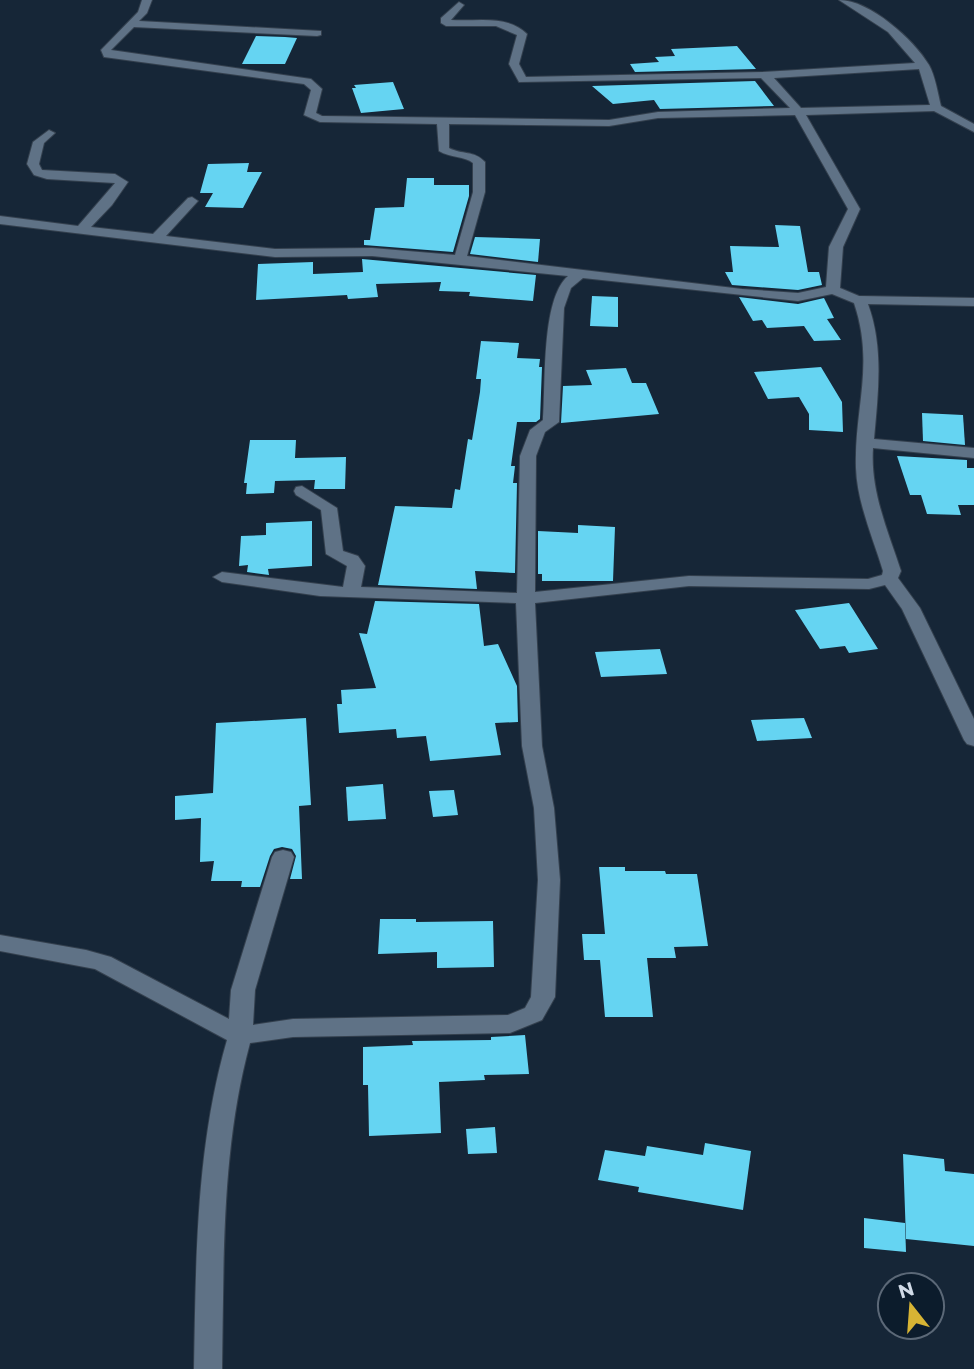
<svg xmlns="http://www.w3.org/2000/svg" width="974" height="1369" viewBox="0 0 974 1369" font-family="Montserrat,sans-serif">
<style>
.building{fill:#65d4f2}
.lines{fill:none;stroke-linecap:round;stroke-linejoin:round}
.minor-casing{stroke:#34404e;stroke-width:2}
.minor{fill:#5f7286;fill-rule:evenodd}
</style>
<rect width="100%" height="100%" fill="#162637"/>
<!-- building -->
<g class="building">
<polygon points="256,36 285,37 297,38 285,64 242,64"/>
<polygon points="737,46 756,69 635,72 630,64 659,62 655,57 675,56 671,49"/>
<polygon points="755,81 774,106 660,109 654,100 613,104 592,86"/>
<polygon points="393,82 404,109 361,113 352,88 356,88 354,85"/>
<polygon points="249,163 247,172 262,172 243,208 205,207 213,193 200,193 208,164"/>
<polygon points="407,178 434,178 434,185 469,185 469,196 453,252 364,245 364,240 370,240 375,208 404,207"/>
<polygon points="775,225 800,226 808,272 819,272 822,285 798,290 732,285 725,272 733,272 730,246 779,247"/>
<polygon points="475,237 540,239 538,262 470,254"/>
<polygon points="362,259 536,275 533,301 469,296 470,292 439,291 441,282 376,284 378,297 348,299 347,295 256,300 258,264 313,262 313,274 363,272"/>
<polygon points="592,296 618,297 618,327 590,326"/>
<polygon points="739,297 798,304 824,298 834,318 827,319 841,340 814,341 804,326 767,328 762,320 753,321"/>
<polygon points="481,341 519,343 517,358 540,359 539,367 542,367 540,419 536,422 517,422 511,466 515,466 513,483 517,483 515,573 475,571 477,589 378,585 395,506 452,508 455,489 460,490 468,439 472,440 480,392 481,379 476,379"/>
<polygon points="821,367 842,402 843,432 809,430 809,414 799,397 768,399 754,372"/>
<polygon points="626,368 632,383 646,383 659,414 561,423 563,386 592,385 586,370"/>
<polygon points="922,413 963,415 965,445 923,441"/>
<polygon points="250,440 296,440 295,458 346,457 345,489 314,489 315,480 275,481 274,493 246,494 247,483 244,483"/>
<polygon points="897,456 967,460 967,468 974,468 974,505 958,505 961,515 927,514 921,495 910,495"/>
<polygon points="312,521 312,566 268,569 269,575 247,572 248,565 239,566 241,536 266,535 266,523"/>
<polygon points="578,525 615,527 613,581 542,581 542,574 538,574 538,531 578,533"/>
<polygon points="375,601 479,604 484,646 498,644 517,686 518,722 495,723 501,755 430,761 426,736 397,738 396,729 339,733 337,704 342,704 341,690 376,688 359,633 367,634"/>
<polygon points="849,603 878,649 849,653 845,646 820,649 795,610"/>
<polygon points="660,649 667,674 601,677 595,652"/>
<polygon points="306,718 311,805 299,806 302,879 290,879 296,856 292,849 282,847 274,849 270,856 260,887 241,887 242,881 211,881 214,861 200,862 201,818 175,820 175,796 213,793 216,723"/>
<polygon points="804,718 812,738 757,741 751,720"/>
<polygon points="383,784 386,819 348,821 346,787"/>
<polygon points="454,790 458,815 433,817 429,791"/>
<polygon points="599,867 625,867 625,871 665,871 666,874 697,874 708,946 674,947 676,958 647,958 653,1017 605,1017 600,960 584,960 582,934 605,934"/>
<polygon points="380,919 416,919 416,922 493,921 494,967 437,968 437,952 378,954"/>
<polygon points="525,1035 529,1074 484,1075 485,1080 439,1082 441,1133 369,1136 368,1085 363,1085 363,1047 413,1045 412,1041 491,1040 491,1037"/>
<polygon points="495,1127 497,1153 468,1154 466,1129"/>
<polygon points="705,1143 751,1151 743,1210 638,1192 639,1187 598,1180 605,1150 645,1156 647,1146 703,1155"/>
<polygon points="903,1154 944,1159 945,1171 974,1174 974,1246 906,1239"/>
<polygon points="864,1218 905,1223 906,1252 864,1248"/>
</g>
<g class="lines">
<!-- minor casing -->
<g class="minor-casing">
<path id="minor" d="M142 0H152L147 13 139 21 321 31V35L317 36 134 27 111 50 311 79 322 89 316 113 322 116 609 120 658 112 790 108 761 78 519 82 509 64 517 35 496 26H446L441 23V18L459 2 464 5 451 20C477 22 507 14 527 34L519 64 526 77 763 72 915 63 888 32 839 0C870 0 914 40 929 65 935 75 938 94 941 106L974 124V132L934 111 806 115 860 209 843 247 840 288 859 296 974 298V306L868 304C884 348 878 393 874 439L974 448V458L873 448C870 491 888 531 901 571L898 578 920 608 974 719V746L967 744 964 740 902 609 885 585 869 589 689 586 535 603 542 746 554 808 560 880 555 997 542 1020 510 1033 293 1037 250 1043C221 1150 224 1260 222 1369H194C196 1258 196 1147 227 1040L95 969 0 951V935L86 950 111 957 229 1019 231 990 272 857 275 852 283 850 291 852 294 857 255 990 253 1025 293 1019 508 1015 525 1008 531 997 538 880 534 808 522 746 516 603 320 596 222 582 213 577 222 572 343 587 347 566 326 554 321 510 296 495 294 491 296 487 302 486 337 508 343 551 358 556 365 566 361 587 517 593 520 456 530 430 543 420C546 384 541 299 568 276L372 256 275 257 0 224V216L78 226 115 183 47 179 34 175 27 164 33 142 49 130 55 133 44 143 39 164 42 170 115 174 128 182 112 205 91 227 153 234 188 198 192 197 198 201 166 236 275 249 372 248 455 255 473 192V163C465 156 450 158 439 151L437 124 320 122 304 115 311 90 304 84 104 57 101 50 138 12ZM919 69 930 105 801 108 774 78ZM795 115 848 209 829 247 826 287 798 293 742 289 467 256 485 192V162C474 150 462 155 449 148V124L609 126 658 118ZM583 278 798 301 832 294 854 303C875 365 854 408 856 468 857 502 873 538 883 571L882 575 868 579 689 576 535 592 536 456 545 432 559 422 564 308 571 288Z"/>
</g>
<!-- minor -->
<use href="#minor" class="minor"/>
</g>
<!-- north arrow -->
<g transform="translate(911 1306) rotate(343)"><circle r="33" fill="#0c1c2c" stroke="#5b6877" stroke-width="2"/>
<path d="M0-5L12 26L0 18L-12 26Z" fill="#d7b434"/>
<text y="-10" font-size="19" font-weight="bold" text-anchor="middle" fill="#d1dbe7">N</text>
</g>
</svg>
